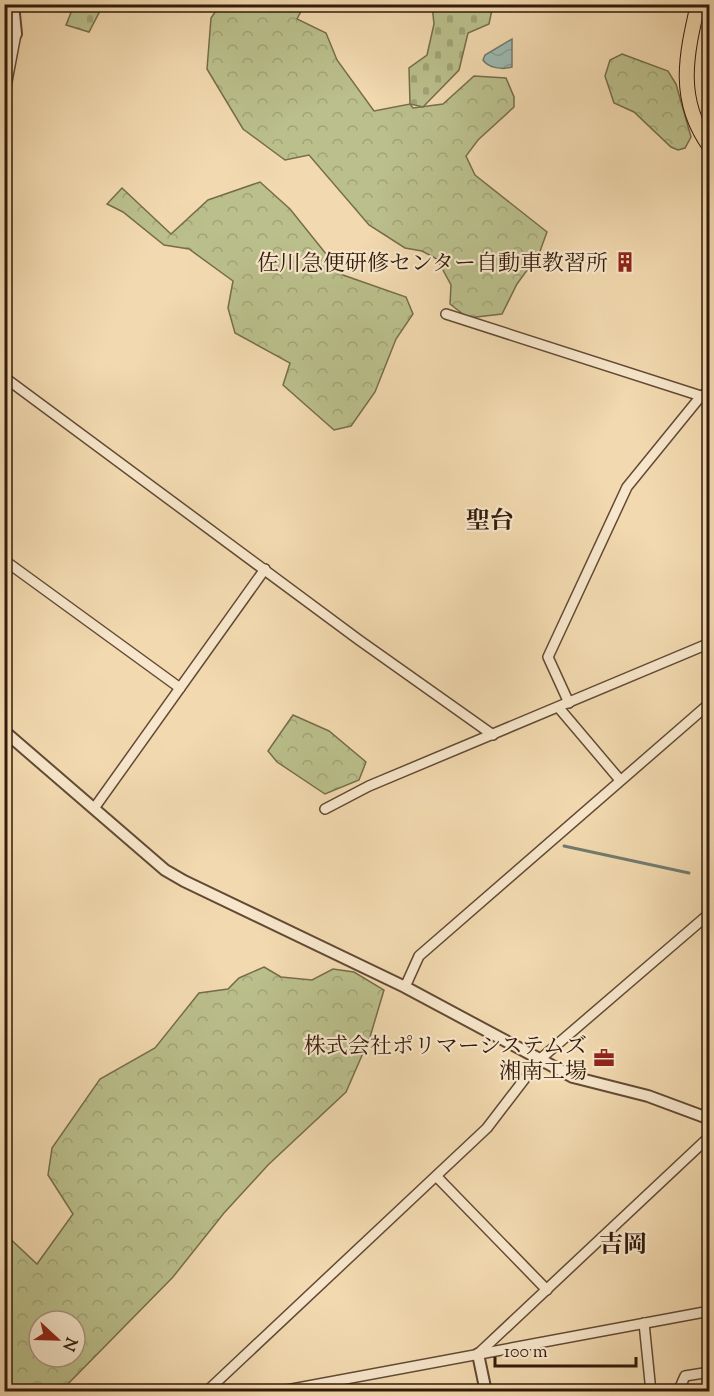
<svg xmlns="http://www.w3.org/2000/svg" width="714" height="1396" viewBox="0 0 714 1396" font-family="'Sorts Mill Goudy','Noto Serif JP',serif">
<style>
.forest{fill:url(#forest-crowns);stroke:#766d4b;stroke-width:1.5;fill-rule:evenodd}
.cemetery{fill:url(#cemetery-stones);stroke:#766d4b;stroke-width:1.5}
.water{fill:url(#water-waves);stroke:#727a6e;stroke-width:1.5}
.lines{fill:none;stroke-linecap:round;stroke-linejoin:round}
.stream{stroke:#727a6e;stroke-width:3}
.minor-casing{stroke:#624a34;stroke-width:12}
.tertiary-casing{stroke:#624a34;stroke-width:14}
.primary-casing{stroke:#321b0b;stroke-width:16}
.minor{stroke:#f7e6cb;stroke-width:9}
.tertiary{stroke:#f7e6cb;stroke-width:10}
.primary{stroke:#f2d9af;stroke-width:14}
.labels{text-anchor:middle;stroke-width:4.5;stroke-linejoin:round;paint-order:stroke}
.poi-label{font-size:22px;fill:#321b0b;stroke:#f7e6cb;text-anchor:end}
.neighbourhood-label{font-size:24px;font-weight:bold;fill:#321b0b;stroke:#f7e6cb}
</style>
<defs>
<pattern id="forest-crowns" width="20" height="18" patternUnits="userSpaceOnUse" patternTransform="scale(1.5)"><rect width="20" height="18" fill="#babf8b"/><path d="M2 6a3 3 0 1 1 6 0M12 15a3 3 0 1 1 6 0" fill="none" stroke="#a0a477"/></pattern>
<pattern id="cemetery-stones" width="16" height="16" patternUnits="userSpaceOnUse" patternTransform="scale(1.5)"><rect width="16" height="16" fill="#babf8b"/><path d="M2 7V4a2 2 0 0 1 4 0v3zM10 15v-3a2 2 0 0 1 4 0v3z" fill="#a0a477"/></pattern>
<pattern id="water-waves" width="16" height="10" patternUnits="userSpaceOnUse" patternTransform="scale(1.5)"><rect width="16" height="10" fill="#9cb9b0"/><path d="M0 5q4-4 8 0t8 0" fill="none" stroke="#879e96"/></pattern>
</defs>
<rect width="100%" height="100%" fill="#f2d9af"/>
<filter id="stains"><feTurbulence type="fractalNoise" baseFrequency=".00333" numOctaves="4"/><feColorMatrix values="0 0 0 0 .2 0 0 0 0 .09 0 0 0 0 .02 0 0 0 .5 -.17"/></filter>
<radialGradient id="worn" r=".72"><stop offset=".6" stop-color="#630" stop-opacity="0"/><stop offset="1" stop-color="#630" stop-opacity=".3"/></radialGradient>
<!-- forest -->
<g class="forest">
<polygon points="305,4 297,19 326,33 337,60 374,111 410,104 413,108 443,104 474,76 506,78 514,97 514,107 478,140 466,156 475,175 547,232 539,254 517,284 502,314 468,318 450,304 451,285 437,259 422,251 405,248 369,225 309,155 285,160 243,129 207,69 211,18 220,5"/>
<polygon points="622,54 668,71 676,84 691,137 685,148 678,150 671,147 634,112 614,103 605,76 610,60"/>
<polygon points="260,182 290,209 343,275 406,297 413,314 396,339 375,392 351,426 334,430 283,385 290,363 235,333 228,308 233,281 189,249 164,245 123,212 107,204 122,188 171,234 208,200"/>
<polygon points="293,715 329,731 366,762 359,780 325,794 277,762 268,751"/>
<path d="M264 967 281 977 312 980 333 969 354 972 384 990 370 1037 346 1092 268 1165 224 1213 173 1277 61 1391H5V1234L37 1264 73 1214 48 1175 52 1148 100 1079 155 1048 199 993 228 989 239 978ZM39 1321H75V1357H39Z"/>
</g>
<!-- cemetery -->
<g class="cemetery">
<polygon points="74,5 103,5 89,32 66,25"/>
<polygon points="432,5 493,5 489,24 468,33 459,70 423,107 410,104 409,68 427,55 434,24"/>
</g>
<!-- water -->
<path class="water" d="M512 39V67C503 70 488 68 483 60L485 55Z"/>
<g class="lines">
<!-- stream -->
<polyline class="stream" points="564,846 689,873"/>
<!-- minor casing -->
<g class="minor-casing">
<g id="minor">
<polyline points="696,11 710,13"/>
<polyline points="4,97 16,34"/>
<polyline points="446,314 701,396"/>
<polyline points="4,377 359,640 493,735"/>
<polyline points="4,560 180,688"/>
<polyline points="569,703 548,657 627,487 701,396 710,392"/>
<polyline points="559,708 620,780"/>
<polyline points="95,807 265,569"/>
<polyline points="325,809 369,786 710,643"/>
<polyline points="405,987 419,956 710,703"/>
<polyline points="437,1177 547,1290"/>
<polyline points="644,1323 651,1392"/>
<polyline points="480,1352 710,1136"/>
<polyline points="206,1392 487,1128 539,1060 710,913"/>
<polyline points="276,1392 710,1311"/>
<polyline points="678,1392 685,1376 710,1372"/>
</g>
</g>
<!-- tertiary casing -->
<g class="tertiary-casing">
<g id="tertiary">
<polyline points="13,4 16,34"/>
<polyline points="4,731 165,870 184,881 405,987 573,1077 648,1096 710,1119"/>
<polyline points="478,1354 486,1392"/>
</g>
</g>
<!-- primary casing -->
<g class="primary-casing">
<path id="primary" d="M698 4C686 56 676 100 710 147"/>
</g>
<!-- minor -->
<use href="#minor" class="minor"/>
<!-- tertiary -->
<use href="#tertiary" class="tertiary"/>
<!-- primary -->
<use href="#primary" class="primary"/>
</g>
<!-- icons -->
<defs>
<g id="building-bare" transform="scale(1.62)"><path d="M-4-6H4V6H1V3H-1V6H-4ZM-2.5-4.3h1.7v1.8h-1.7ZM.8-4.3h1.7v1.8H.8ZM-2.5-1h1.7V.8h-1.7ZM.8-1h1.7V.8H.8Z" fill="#8f2418" stroke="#f7e6cb" stroke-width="2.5" paint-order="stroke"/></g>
<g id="office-bare" transform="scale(1.62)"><path d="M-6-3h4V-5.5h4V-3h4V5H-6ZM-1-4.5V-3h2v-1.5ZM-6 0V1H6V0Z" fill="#8f2418" stroke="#f7e6cb" stroke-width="2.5" paint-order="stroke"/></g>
</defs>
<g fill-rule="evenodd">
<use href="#building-bare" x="625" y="262"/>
<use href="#office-bare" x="604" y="1058"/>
</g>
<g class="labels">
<!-- poi labels -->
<g class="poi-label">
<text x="608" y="270">佐川急便研修センター自動車教習所</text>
<text x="587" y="1053">株式会社ポリマーシステムズ<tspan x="587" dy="25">湘南工場</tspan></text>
</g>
<!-- neighbourhood labels -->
<g class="neighbourhood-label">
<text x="490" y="528">聖台</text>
<text x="623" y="1252">吉岡</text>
</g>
</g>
<!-- margin -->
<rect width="714" height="1396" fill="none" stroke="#f2d9af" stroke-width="24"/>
<rect x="6" y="6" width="702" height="1384" fill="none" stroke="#321b0b" stroke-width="3"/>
<rect x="12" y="12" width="690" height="1372" fill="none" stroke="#321b0b" stroke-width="1.5"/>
<!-- north arrow -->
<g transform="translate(57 1339) rotate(112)"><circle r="28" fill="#f7e6cb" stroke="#a8957e" stroke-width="1.5"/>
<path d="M0-4.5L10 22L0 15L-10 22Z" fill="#8f2418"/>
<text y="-9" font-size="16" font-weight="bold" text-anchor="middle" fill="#321b0b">N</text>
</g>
<!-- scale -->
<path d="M495 1357v9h141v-9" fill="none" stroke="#321b0b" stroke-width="3"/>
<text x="504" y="1357" font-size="18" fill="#321b0b" stroke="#f7e6cb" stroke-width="4.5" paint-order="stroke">100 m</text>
<rect width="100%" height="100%" filter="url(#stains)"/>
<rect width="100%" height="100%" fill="url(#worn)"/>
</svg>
